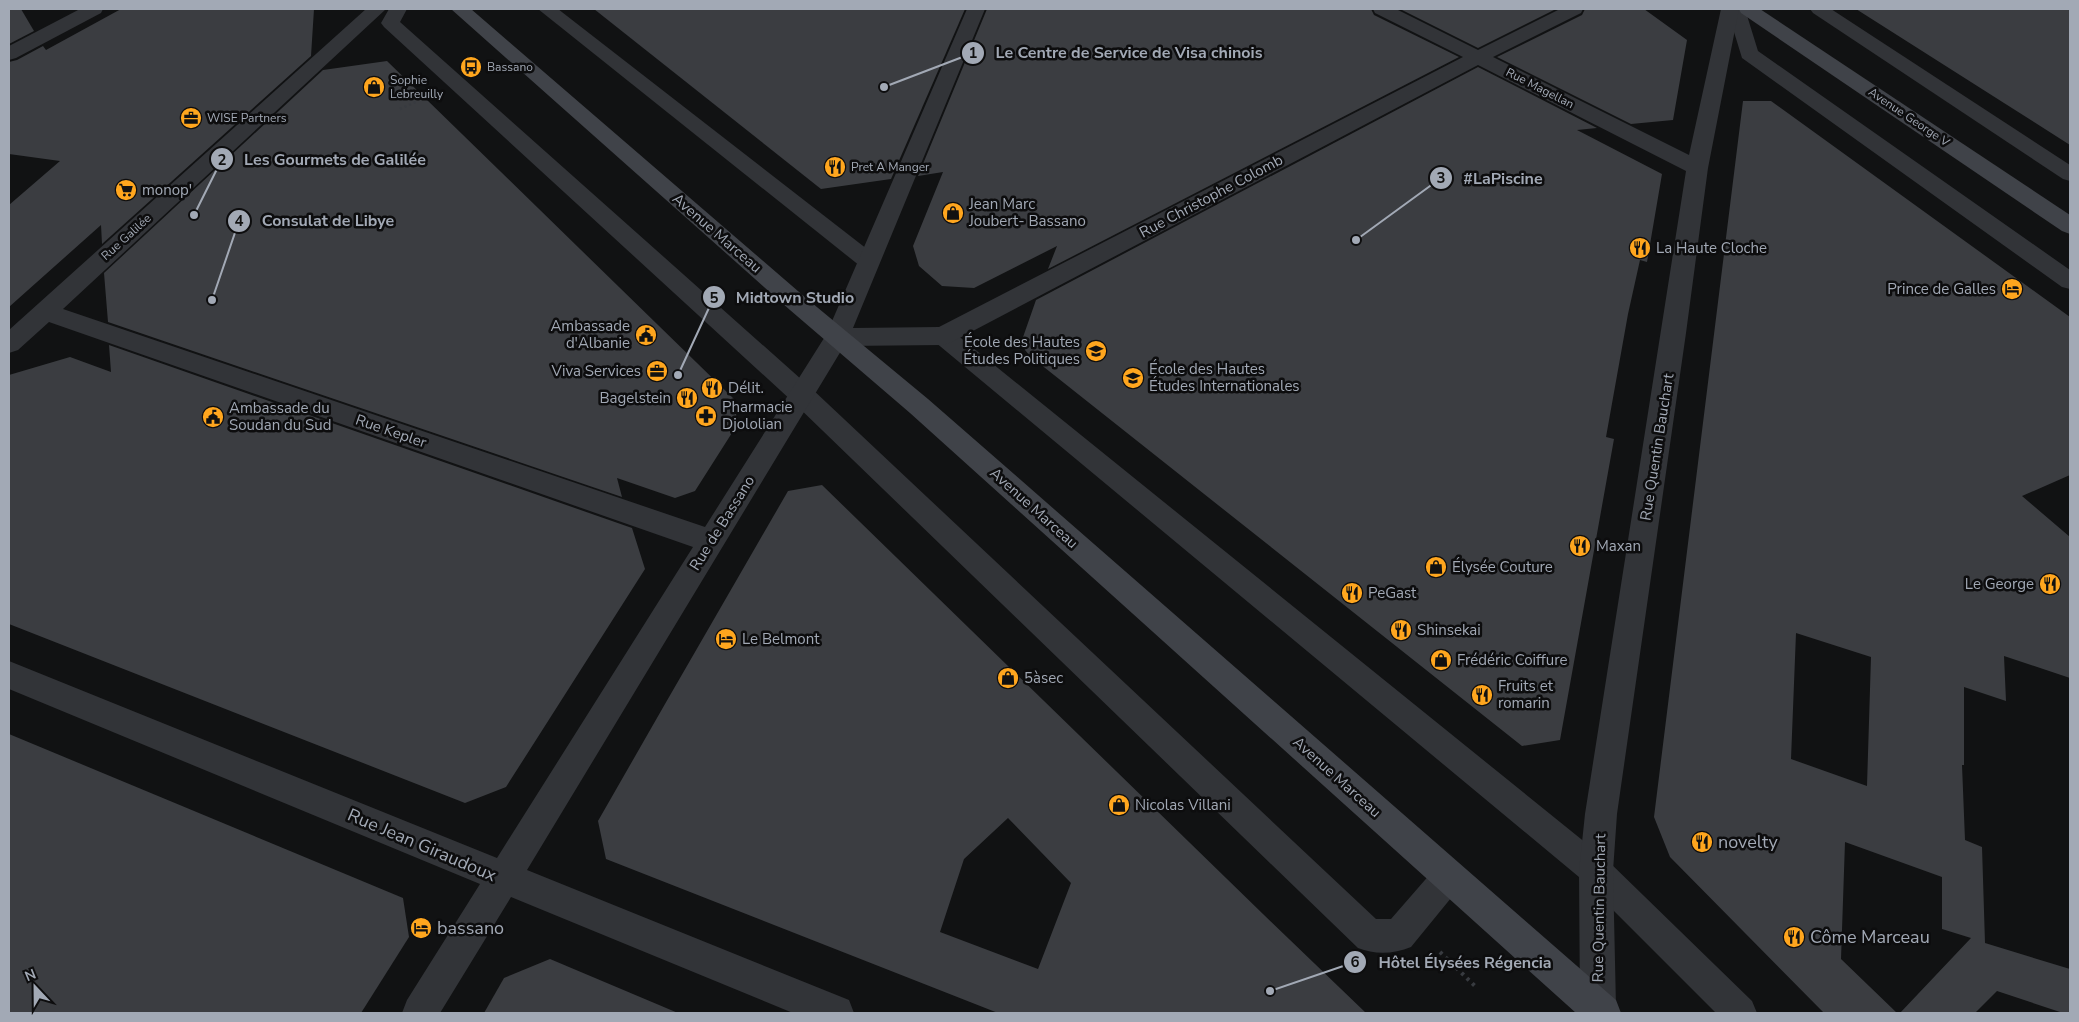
<svg xmlns="http://www.w3.org/2000/svg" width="2079" height="1022" viewBox="0 0 2079 1022" font-family="'Nunito Sans',sans-serif">
<style>
.building{fill:#3b3d41;fill-rule:evenodd}
.lines{fill:none;stroke-linecap:round;stroke-linejoin:round}
.path-far1{stroke:#383b40;stroke-width:2.5;stroke-dasharray:2 3;stroke-linecap:butt}
.path{stroke:#383b40;stroke-width:4;stroke-dasharray:3 4.5;stroke-linecap:butt}
.lane{fill:#323438;fill-rule:evenodd}
.street{fill:#323438;fill-rule:evenodd}
.secondary{fill:#404349;fill-rule:evenodd}
.labels{text-anchor:middle;stroke-width:5;stroke-linejoin:round;paint-order:stroke}
.far-poi-label{font-size:12px;fill:#a2a9b5;stroke:#0d0d0e;text-anchor:start}
.far-street-label{font-size:12px;fill:#a2a9b5;stroke:#0d0d0e}
.poi-label{font-size:15px;fill:#a2a9b5;stroke:#0d0d0e;text-anchor:start}
.street-label{font-size:15px;fill:#a2a9b5;stroke:#0d0d0e}
.near-poi-label{font-size:18px;fill:#a2a9b5;stroke:#0d0d0e;text-anchor:start}
.near-street-label{font-size:18px;fill:#a2a9b5;stroke:#0d0d0e}
.leader{fill:none;stroke:#a2a9b5;stroke-width:2}
.callout-dot{fill:#a2a9b5;stroke:#0d0d0e;stroke-width:2}
.mark-label{font-size:15px;text-anchor:middle;font-weight:bold;fill:#111}
.callout-label{font-size:16px;text-anchor:middle;font-weight:bold;fill:#a2a9b5;stroke:#0d0d0e;stroke-width:5;stroke-linejoin:round;paint-order:stroke}
</style>
<rect width="100%" height="100%" fill="#111213"/>
<!-- building -->
<g class="building">
<polygon points="9,9 21,9 34,31 9,44"/>
<polygon points="121,9 314,9 311,56 102,244 101,225 9,307 9,205 60,161 9,154 9,62 17,60 43,46 46,50"/>
<polygon points="594,9 965,9 891,179 821,189"/>
<polygon points="987,9 1371,9 1374,15 1459,57 1048,269 1057,246 974,288 942,286 919,266 913,246 943,172 918,176"/>
<polygon points="1400,9 1556,9 1478,48"/>
<polygon points="1585,9 1644,9 1687,40 1673,120 1631,124 1497,57 1582,15"/>
<polygon points="1856,9 2070,9 2070,145 2004,103"/>
<polygon points="387,61 735,400 737,425 695,491 675,498 617,478 622,497 108,322 104,273 323,70"/>
<polygon points="1478,67 1597,128 1577,130 1662,174 1647,262 1640,260 1628,314 1606,437 1614,439 1560,740 1522,746 1030,356 1025,350 1022,340 1036,300"/>
<path d="M1743 101H1771L2070 317V475L2022 496 2070 537V678L2004 656 2006 701 1964 687V765H1962L1965 840 1982 847 1985 943 2070 969V1013H2063L1997 991 1975 1013H1900L1971 938 1942 929V877L1845 842 1841 959 1897 1013H1824L1670 857 1654 817ZM1796 633 1871 657 1867 786 1791 759Z"/>
<polygon points="109,345 632,528 645,569 506,787 465,803 9,624 9,375 70,357 111,372"/>
<path d="M822 485 1263 914 1366 1013H998L606 859 598 821 665 704 788 491ZM1008 818 1071 883 1038 969 940 932 964 859Z"/>
<polygon points="9,734 403,898 409,937 361,1013 9,1013"/>
<polygon points="550,959 678,1013 484,1013 504,978"/>
</g>
<g class="lines">
<!-- path-far1 -->
<polyline class="path-far1" points="400,109 418,101"/>
<!-- path -->
<polyline class="path" points="1440,952 1475,986"/>
<!-- lane -->
<g class="lane">
<path d="M389 9H407L400 22 811 388 1376 919H1391L1438 865 1449 860 1460 865 1465 876 1460 887 1411 947C1394 954 1375 955 1358 948L793 402 384 27 381 23Z"/>
<polygon points="538,9 558,9 876,256 879,261 876,266 868,269 860,266"/>
<polygon points="1727,9 1745,9 1758,51 2070,270 2070,289 2062,287 1742,58"/>
<polygon points="1810,9 1831,9 2070,165 2070,181 2063,179 1813,13"/>
<polygon points="943,327 951,330 1607,860 1752,1001 1757,1013 1716,1013 1585,882 935,342 931,336 935,330"/>
</g>
<!-- street -->
<g class="street">
<polygon points="80,9 103,9 101,13 16,58 9,60 9,46"/>
<polygon points="366,9 386,9 63,309 705,527 826,335 967,9 985,9 853,328 939,327 1463,57 1375,13 1373,9 1396,9 1478,50 1560,9 1583,9 1581,13 1493,57 1689,155 1721,9 1739,9 1708,168 1686,333 1617,814 1613,871 1616,1007 1613,1013 1583,1013 1580,1007 1579,871 1585,814 1686,171 1478,65 952,342 943,345 844,346 527,870 849,1000 854,1013 793,1013 511,897 440,1013 402,1013 407,1000 480,884 9,689 9,661 497,858 693,547 49,322 18,350 9,353 9,330"/>
</g>
<!-- secondary -->
<g class="secondary">
<polygon points="451,9 471,9 806,298 928,399 1616,1000 1621,1013 1576,1013 910,413 790,310"/>
<polygon points="1739,9 1760,9 2070,215 2070,234 2062,231 1741,13"/>
</g>
</g>
<!-- icons -->
<defs>
<g id="bus-disc" transform="scale(1.125)"><circle r="9.5" fill="#ffa61e" stroke="#0d0d0e"/><path d="M-5-6H5V4H4V6H2V4H-2V6H-4V4H-5ZM-3.5-4V0h7V-4ZM-3.5 1.2v1.5H-2V1.2ZM2 1.2v1.5H3.5V1.2Z" fill="#111"/></g>
<g id="shop-disc" transform="scale(1.125)"><circle r="9.5" fill="#ffa61e" stroke="#0d0d0e"/><path d="M-5-2.5h2.3a2.7 3.5 0 0 1 5.4 0H5L5.5 6h-11ZM-1.5-2.5h3a1.5 2.3 0 0 0-3 0Z" fill="#111"/></g>
<g id="office-disc" transform="scale(1.125)"><circle r="9.5" fill="#ffa61e" stroke="#0d0d0e"/><path d="M-6-3h4V-5.5h4V-3h4V5H-6ZM-1-4.5V-3h2v-1.5ZM-6 0V1H6V0Z" fill="#111"/></g>
<g id="restaurant-disc" transform="scale(1.125)"><circle r="9.5" fill="#ffa61e" stroke="#0d0d0e"/><path d="M-5-6h1v4h1v-4h1v4h1v-4h1v5L-1.5 .5V6h-2V.5L-5-1ZM5-6V6H3V1.5H1.5Q1.5-4 5-6Z" fill="#111"/></g>
<g id="supermarket-disc" transform="scale(1.125)"><circle r="9.5" fill="#ffa61e" stroke="#0d0d0e"/><path d="M-6-5.5h2.5l.6 2H6L4.5 2H-2.5L-4.4-4H-6ZM-1.5 3.2a1.3 1.3 0 1 0 .1 0ZM3 3.2a1.3 1.3 0 1 0 .1 0Z" fill="#111"/></g>
<g id="hotel-disc" transform="scale(1.125)"><circle r="9.5" fill="#ffa61e" stroke="#0d0d0e"/><path d="M-6-4.5h1.5V1H6V5H4.5V3h-9V5H-6ZM-4 0a1.8 1.8 0 1 1 3.6 0ZM.5 0V-2.5h3Q6-2.5 6 0Z" fill="#111"/></g>
<g id="civic-disc" transform="scale(1.125)"><circle r="9.5" fill="#ffa61e" stroke="#0d0d0e"/><path d="M-.6-6.5H3V-4.5H.6V-3L4-1V1h2V6H-6V1h2V-1L-.6-3ZM-1.2 2.5V6h2.4V2.5Z" fill="#111"/></g>
<g id="university-disc" transform="scale(1.125)"><circle r="9.5" fill="#ffa61e" stroke="#0d0d0e"/><path d="M0-5L7-2L0 1L-7-2ZM-4 1L0 2.5L4 1V4Q0 6-4 4Z" fill="#111"/></g>
<g id="pharmacy-disc" transform="scale(1.125)"><circle r="9.5" fill="#ffa61e" stroke="#0d0d0e"/><path d="M-2-6h4v4h4v4h-4v4h-4v-4h-4v-4h4Z" fill="#111"/></g>
</defs>
<g fill-rule="evenodd">
<use href="#bus-disc" x="471" y="67"/>
<use href="#shop-disc" x="374" y="87"/>
<use href="#office-disc" x="191" y="118"/>
<use href="#restaurant-disc" x="835" y="167"/>
<use href="#supermarket-disc" x="126" y="190"/>
<use href="#shop-disc" x="953" y="213"/>
<use href="#restaurant-disc" x="1640" y="248"/>
<use href="#hotel-disc" x="2012" y="289"/>
<use href="#civic-disc" x="646" y="335"/>
<use href="#university-disc" x="1096" y="351"/>
<use href="#office-disc" x="657" y="371"/>
<use href="#university-disc" x="1133" y="378"/>
<use href="#restaurant-disc" x="712" y="388"/>
<use href="#restaurant-disc" x="687" y="398"/>
<use href="#pharmacy-disc" x="706" y="416"/>
<use href="#civic-disc" x="213" y="417"/>
<use href="#restaurant-disc" x="1580" y="546"/>
<use href="#shop-disc" x="1436" y="567"/>
<use href="#restaurant-disc" x="2050" y="584"/>
<use href="#restaurant-disc" x="1352" y="593"/>
<use href="#restaurant-disc" x="1401" y="630"/>
<use href="#hotel-disc" x="726" y="639"/>
<use href="#shop-disc" x="1441" y="660"/>
<use href="#shop-disc" x="1008" y="678"/>
<use href="#restaurant-disc" x="1482" y="695"/>
<use href="#shop-disc" x="1119" y="805"/>
<use href="#restaurant-disc" x="1702" y="842"/>
<use href="#hotel-disc" x="421" y="928"/>
<use href="#restaurant-disc" x="1794" y="937"/>
</g>
<g class="labels">
<!-- far-poi labels -->
<g class="far-poi-label">
<text x="487" y="71">Bassano</text>
<text x="390" y="84">Sophie<tspan x="390" dy="14">Lebreuilly</tspan></text>
<text x="207" y="122">WISE Partners</text>
<text x="851" y="171">Pret A Manger</text>
</g>
<!-- far-street labels -->
<g class="far-street-label">
<text transform="translate(1540 88) rotate(27)" y="4">Rue Magellan</text>
<text transform="translate(1909 117) rotate(34)" y="4">Avenue George V</text>
<text transform="translate(126 237) rotate(-42)" y="4">Rue Galilée</text>
</g>
<!-- poi labels -->
<g class="poi-label">
<text x="142" y="195">monop'</text>
<text x="969" y="209">Jean Marc<tspan x="969" dy="17">Joubert- Bassano</tspan></text>
<text x="1656" y="253">La Haute Cloche</text>
<text x="1996" y="294" text-anchor="end">Prince de Galles</text>
<text x="630" y="331" text-anchor="end">Ambassade<tspan x="630" dy="17">d'Albanie</tspan></text>
<text x="1080" y="347" text-anchor="end">École des Hautes<tspan x="1080" dy="17">Études Politiques</tspan></text>
<text x="1149" y="374">École des Hautes<tspan x="1149" dy="17">Études Internationales</tspan></text>
<text x="641" y="376" text-anchor="end">Viva Services</text>
<text x="728" y="393">Délit.</text>
<text x="671" y="403" text-anchor="end">Bagelstein</text>
<text x="722" y="412">Pharmacie<tspan x="722" dy="17">Djololian</tspan></text>
<text x="229" y="413">Ambassade du<tspan x="229" dy="17">Soudan du Sud</tspan></text>
<text x="1596" y="551">Maxan</text>
<text x="1452" y="572">Élysée Couture</text>
<text x="2034" y="589" text-anchor="end">Le George</text>
<text x="1368" y="598">PeGast</text>
<text x="1417" y="635">Shinsekai</text>
<text x="742" y="644">Le Belmont</text>
<text x="1457" y="665">Frédéric Coiffure</text>
<text x="1024" y="683">5àsec</text>
<text x="1498" y="691">Fruits et<tspan x="1498" dy="17">romarin</tspan></text>
<text x="1135" y="810">Nicolas Villani</text>
</g>
<!-- street labels -->
<g class="street-label">
<text transform="translate(1211 196) rotate(-28)" y="5">Rue Christophe Colomb</text>
<text transform="translate(717 233) rotate(41)" y="5">Avenue Marceau</text>
<text transform="translate(391 431) rotate(19)" y="5">Rue Kepler</text>
<text transform="translate(1657 447) rotate(-81)" y="5">Rue Quentin Bauchart</text>
<text transform="translate(1034 508) rotate(42)" y="5">Avenue Marceau</text>
<text transform="translate(722 523) rotate(-58)" y="5">Rue de Bassano</text>
<text transform="translate(1337 777) rotate(42)" y="5">Avenue Marceau</text>
<text transform="translate(1599 908) rotate(-89)" y="5">Rue Quentin Bauchart</text>
</g>
<!-- near-poi labels -->
<g class="near-poi-label">
<text x="1718" y="848">novelty</text>
<text x="437" y="934">bassano</text>
<text x="1810" y="943">Côme Marceau</text>
</g>
<!-- near-street labels -->
<g class="near-street-label">
<text transform="translate(422 845) rotate(23)" y="6">Rue Jean Giraudoux</text>
</g>
</g>
<!-- callouts -->
<path class="leader" d="M884 87L973 53M194 215L222 159M1356 240L1441 178M212 300L239 221M678 375L714 297M1270 991L1355 962"/>
<g class="callout-dot">
<circle cx="884" cy="87" r="5"/>
<circle cx="194" cy="215" r="5"/>
<circle cx="1356" cy="240" r="5"/>
<circle cx="212" cy="300" r="5"/>
<circle cx="678" cy="375" r="5"/>
<circle cx="1270" cy="991" r="5"/>
<circle cx="973" cy="53" r="12"/>
<circle cx="222" cy="159" r="12"/>
<circle cx="1441" cy="178" r="12"/>
<circle cx="239" cy="221" r="12"/>
<circle cx="714" cy="297" r="12"/>
<circle cx="1355" cy="962" r="12"/>
</g>
<g class="mark-label">
<text x="973" y="58">1</text>
<text x="222" y="165">2</text>
<text x="1441" y="183">3</text>
<text x="239" y="226">4</text>
<text x="714" y="303">5</text>
<text x="1355" y="967">6</text>
</g>
<g class="callout-label">
<text x="1129" y="58">Le Centre de Service de Visa chinois</text>
<text x="335" y="165">Les Gourmets de Galilée</text>
<text x="1503" y="184">#LaPiscine</text>
<text x="328" y="226">Consulat de Libye</text>
<text x="795" y="303">Midtown Studio</text>
<text x="1465" y="968">Hôtel Élysées Régencia</text>
</g>
<!-- border -->
<rect width="2079" height="1022" fill="none" stroke="#a2a9b5" stroke-width="20"/>
<!-- north arrow -->
<g transform="translate(35 987) rotate(338)" stroke="#0d0d0e" stroke-width="4" paint-order="stroke">
<path d="M0-4L9 19L0 12L-9 19Z" fill="#a2a9b5"/>
<text y="-8" font-size="14" font-weight="bold" text-anchor="middle" fill="#a2a9b5">N</text>
</g>
</svg>
